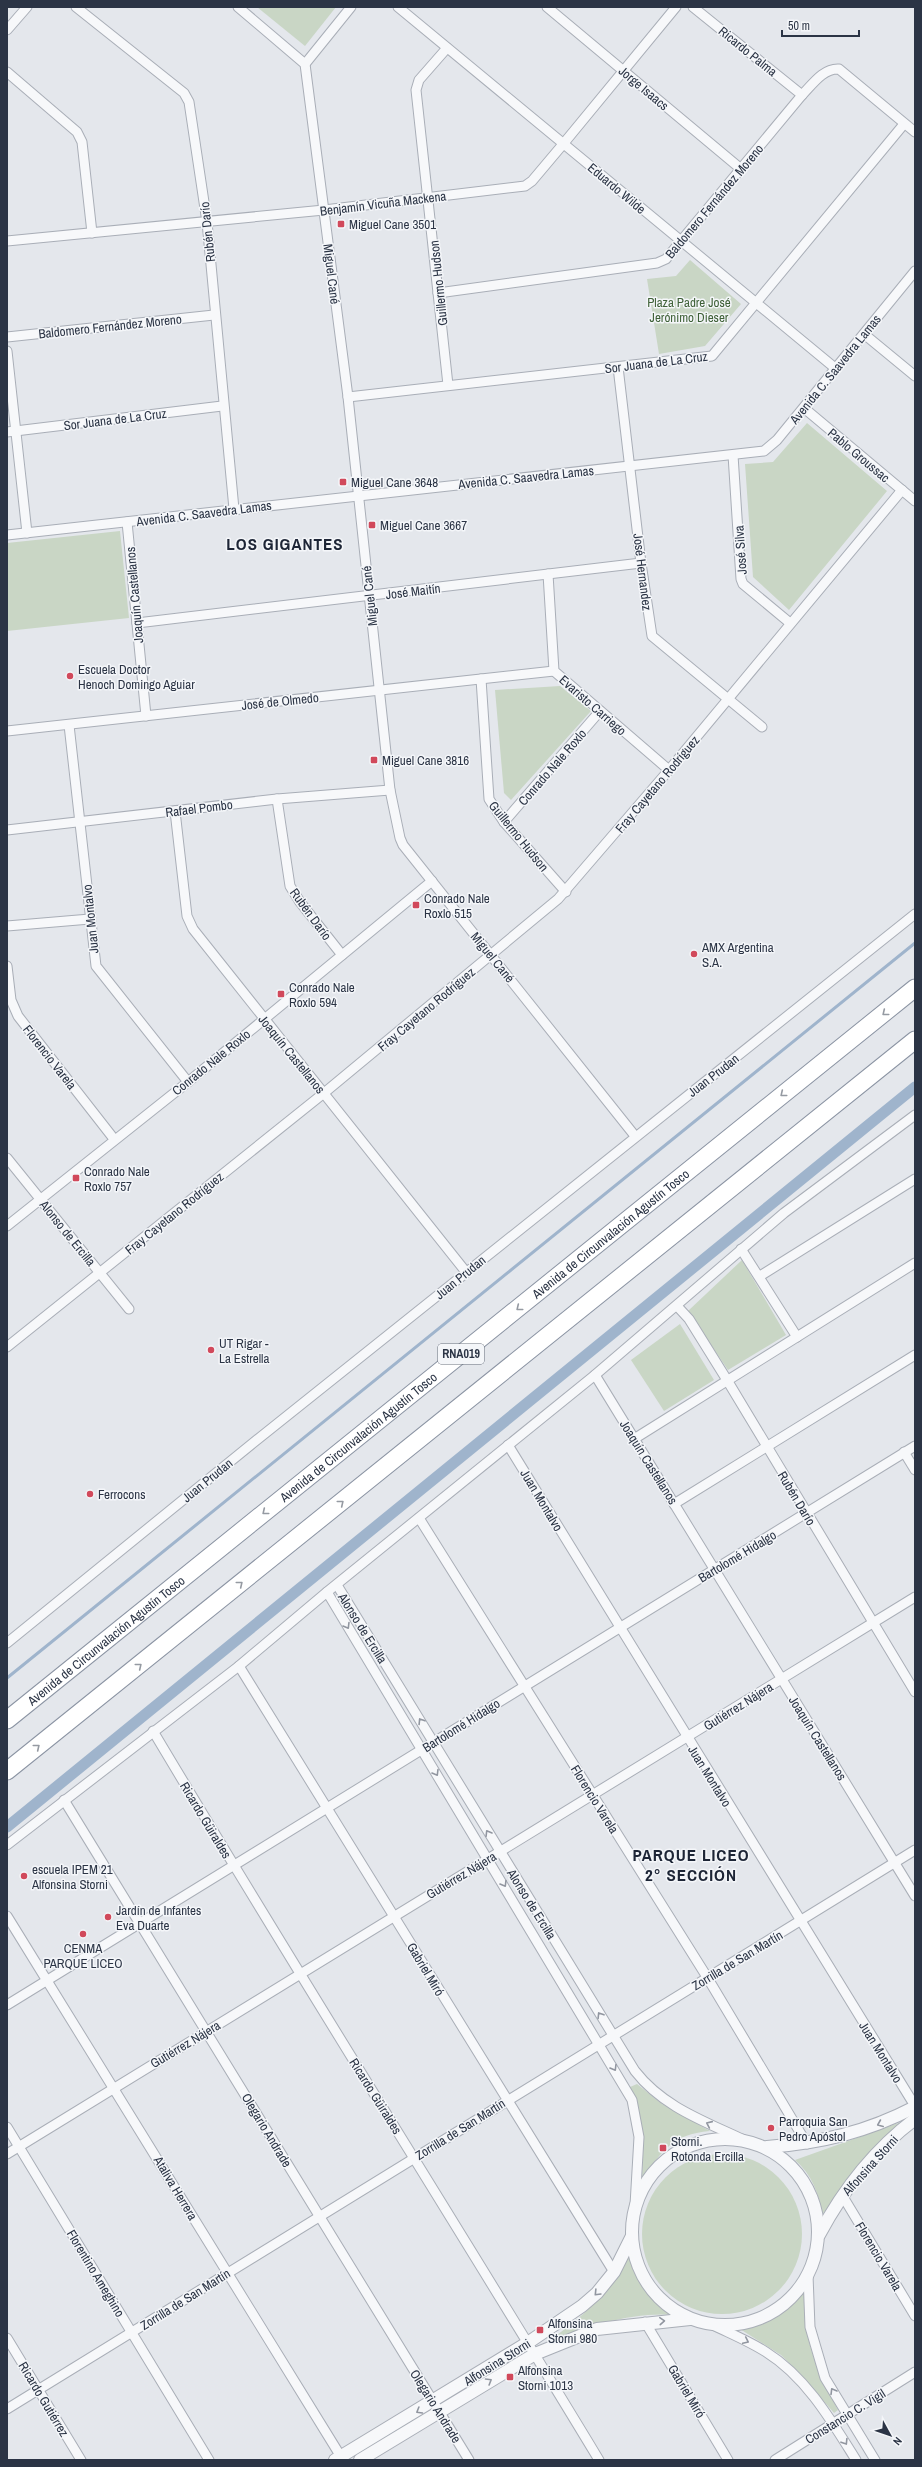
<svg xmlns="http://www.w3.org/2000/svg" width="922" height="2467" viewBox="0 0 922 2467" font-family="'Archivo Narrow',sans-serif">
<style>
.green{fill:#c9d6c5}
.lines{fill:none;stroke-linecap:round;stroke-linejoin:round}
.stream{stroke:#9fb4cc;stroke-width:3}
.canal{stroke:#9fb4cc;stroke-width:11}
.minor-casing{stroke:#a9aeb7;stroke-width:11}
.tertiary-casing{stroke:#a9aeb7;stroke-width:14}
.motorway-casing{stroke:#8b94a3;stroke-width:19}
.minor{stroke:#f7f8fa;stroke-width:9}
.tertiary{stroke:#f7f8fa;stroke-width:12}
.motorway{stroke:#fff;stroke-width:17}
.oneway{stroke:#959aa2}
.oneway2{stroke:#9196a0}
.poi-dot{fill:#d1495b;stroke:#f4f6f9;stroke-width:1.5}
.labels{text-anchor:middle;stroke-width:3;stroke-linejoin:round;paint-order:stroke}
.shield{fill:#f4f6f9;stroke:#676e7b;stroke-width:1}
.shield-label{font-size:12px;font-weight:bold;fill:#2b3445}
.street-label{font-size:13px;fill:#2b3445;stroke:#f4f6f9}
.poi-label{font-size:13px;fill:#2b3445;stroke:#f4f6f9;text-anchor:start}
.park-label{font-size:13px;fill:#3f6138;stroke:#f4f6f9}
.district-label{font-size:17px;font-weight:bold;letter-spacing:1px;fill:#1d2536;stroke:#f4f6f9}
</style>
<rect width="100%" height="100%" fill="#e4e7ec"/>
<!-- green -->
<g class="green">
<polygon points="257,7 336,7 305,46"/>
<polygon points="690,260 741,304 705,346 659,354 647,279 676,276"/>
<polygon points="807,423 887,491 789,610 753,577 745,464 773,462"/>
<polygon points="120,531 129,618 7,631 7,543"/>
<polygon points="560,686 591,711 511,800 504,793 495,690"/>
<polygon points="742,1260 786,1335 728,1370 688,1311"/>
<polygon points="680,1324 714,1380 664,1411 631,1360"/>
<path d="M637 2084 662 2104 710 2131C671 2135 665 2149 642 2178 645 2140 643 2123 630 2087Z"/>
<path d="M907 2120 856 2169 822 2215C819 2193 812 2175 795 2160Z"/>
<circle cx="722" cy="2234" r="80"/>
<path d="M631 2248C634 2278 650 2297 674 2315 631 2312 591 2326 551 2340 590 2309 610 2295 631 2248Z"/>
<path d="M805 2290C803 2343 815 2363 838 2410L834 2413 802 2376 781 2355 740 2329C770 2322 783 2311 805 2290Z"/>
</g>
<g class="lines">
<!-- stream -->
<polyline class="stream" points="7,1678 915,943"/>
<!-- canal -->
<polyline class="canal" points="7,1827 915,1087"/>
<!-- minor casing -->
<g class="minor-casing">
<g id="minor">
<polyline points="76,7 184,93 189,102 207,222 234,509"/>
<polyline points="238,7 305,64 348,397 390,790 400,838 403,845 635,1136"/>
<polyline points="398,7 835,368"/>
<polyline points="547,7 741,169"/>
<polyline points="693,7 802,95"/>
<polyline points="7,30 27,7"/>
<polyline points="447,48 419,80 416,90 448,385"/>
<polyline points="305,64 351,7"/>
<polyline points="7,72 77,132 82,142 92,233"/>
<polyline points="7,241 324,210 525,186 532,181 564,143 676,7"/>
<path d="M438 293 657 263 666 259 802 95C812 85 823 68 839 69L915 132"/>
<polyline points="864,334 915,376"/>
<polyline points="7,337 214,315"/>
<polyline points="7,351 27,533"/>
<polyline points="618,367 641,563 652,636 762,727"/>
<polyline points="348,397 712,356 904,124"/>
<polyline points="804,408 915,501"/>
<polyline points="7,432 222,406"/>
<polyline points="733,455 741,579 743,584 790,623"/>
<polyline points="127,522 146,716"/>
<polyline points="7,535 764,451 777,440 915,271"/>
<polyline points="548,574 554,671 669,770"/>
<polyline points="137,623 641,563"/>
<polyline points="481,679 489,799 504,822 566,892"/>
<polyline points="69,725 96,966 188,1082"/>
<polyline points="7,731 554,671"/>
<polyline points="277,799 290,886 300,902 342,955"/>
<polyline points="175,811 187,916 193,929 466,1272"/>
<polyline points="504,822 600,711"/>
<polyline points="7,830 277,799 390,790"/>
<polyline points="7,926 90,919"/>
<polyline points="7,966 11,1000 18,1016 114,1139"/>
<polyline points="7,1158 129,1309"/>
<polyline points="7,1226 188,1082 432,881"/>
<polyline points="741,1249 797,1337"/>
<polyline points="760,1276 915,1179"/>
<polyline points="677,1306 689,1319 727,1380 915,1692"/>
<polyline points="7,1347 324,1093 558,899 669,770 902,490"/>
<polyline points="595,1375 915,1896"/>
<polyline points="634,1439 915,1263"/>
<polyline points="508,1445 915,2106"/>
<polyline points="904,1452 915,1470"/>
<polyline points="674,1504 915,1355"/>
<polyline points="419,1518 707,1977 807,2144"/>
<path d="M337 1585 635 2071C663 2107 704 2121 744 2140"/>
<polyline points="327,1592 632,2100 639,2137 635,2205"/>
<polyline points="7,1643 253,1443 915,914"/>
<polyline points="239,1666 614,2272"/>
<path d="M153 1731C299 1976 452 2217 599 2460"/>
<polyline points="64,1800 469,2460"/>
<polyline points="7,1845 239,1666 327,1592 595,1375 784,1213 915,1115"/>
<polyline points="7,1916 343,2460"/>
<polyline points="7,2005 915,1446"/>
<polyline points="7,2127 209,2460"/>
<polyline points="7,2154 915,1597"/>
<polyline points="842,2195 915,2316"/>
<polyline points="808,2275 810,2327 825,2378 875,2460"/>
<polyline points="645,2322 728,2460"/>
<path d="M711 2324C729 2333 749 2341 766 2352 806 2377 831 2420 856 2460"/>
<polyline points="7,2338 81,2460"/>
<polyline points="7,2409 915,1850"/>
<polyline points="775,2460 915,2372"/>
</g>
</g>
<!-- tertiary casing -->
<g class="tertiary-casing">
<g id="tertiary">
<circle cx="725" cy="2232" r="93"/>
<path d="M767 2147C821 2143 867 2132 915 2107"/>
<path d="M819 2235C843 2190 874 2150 915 2119"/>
<polyline points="335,2460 529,2342 582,2306 597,2293 614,2272 632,2236"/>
<polyline points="360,2460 535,2354 597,2329 690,2319"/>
</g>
</g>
<!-- motorway casing -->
<g class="motorway-casing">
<g id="motorway">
<path id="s1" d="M7 1720 915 988"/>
<polyline points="7,1771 915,1040"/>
</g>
</g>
<!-- minor -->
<use href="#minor" class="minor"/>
<!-- tertiary -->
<use href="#tertiary" class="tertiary"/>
<!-- motorway -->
<use href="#motorway" class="motorway"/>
</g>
<!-- one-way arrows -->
<defs><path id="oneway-chevron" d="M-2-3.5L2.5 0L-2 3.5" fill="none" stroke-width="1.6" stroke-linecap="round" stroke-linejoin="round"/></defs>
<g class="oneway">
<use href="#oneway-chevron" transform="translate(885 1013) rotate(141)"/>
<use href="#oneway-chevron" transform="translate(783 1094) rotate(141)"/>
<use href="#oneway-chevron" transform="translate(519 1308) rotate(141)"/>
<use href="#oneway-chevron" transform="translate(341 1503) rotate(-39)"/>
<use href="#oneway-chevron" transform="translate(265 1512) rotate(141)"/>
<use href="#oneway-chevron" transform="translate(240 1584) rotate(-39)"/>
<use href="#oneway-chevron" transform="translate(139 1666) rotate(-39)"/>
<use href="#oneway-chevron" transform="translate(37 1747) rotate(-39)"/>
</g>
<g class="oneway2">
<use href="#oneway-chevron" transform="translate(347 1626) rotate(59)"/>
<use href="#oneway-chevron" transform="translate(421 1721) rotate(-122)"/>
<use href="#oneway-chevron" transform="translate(436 1773) rotate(59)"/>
<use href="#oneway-chevron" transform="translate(488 1833) rotate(-121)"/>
<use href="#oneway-chevron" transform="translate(504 1884) rotate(59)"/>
<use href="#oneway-chevron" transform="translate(600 2015) rotate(-122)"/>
<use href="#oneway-chevron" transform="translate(614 2068) rotate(59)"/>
<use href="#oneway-chevron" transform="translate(709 2124) rotate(-156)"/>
<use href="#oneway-chevron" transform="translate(880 2124) rotate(157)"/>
<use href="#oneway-chevron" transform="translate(597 2293) rotate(134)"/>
<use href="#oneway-chevron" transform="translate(662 2321) rotate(-4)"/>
<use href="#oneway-chevron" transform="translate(746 2341) rotate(25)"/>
<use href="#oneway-chevron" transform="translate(489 2381) rotate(-31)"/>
<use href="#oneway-chevron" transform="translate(833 2391) rotate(-121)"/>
<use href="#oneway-chevron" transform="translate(419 2411) rotate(149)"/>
<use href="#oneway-chevron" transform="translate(845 2442) rotate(58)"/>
</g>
<!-- markers -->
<g class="poi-dot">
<rect x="337" y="220" width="8" height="8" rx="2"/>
<rect x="339" y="478" width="8" height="8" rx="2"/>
<rect x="368" y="521" width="8" height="8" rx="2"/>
<circle cx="70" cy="676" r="4"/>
<rect x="370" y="756" width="8" height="8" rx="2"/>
<rect x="412" y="901" width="8" height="8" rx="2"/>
<circle cx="694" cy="954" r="4"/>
<rect x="277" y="990" width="8" height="8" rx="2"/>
<rect x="72" y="1174" width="8" height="8" rx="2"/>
<circle cx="211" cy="1350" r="4"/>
<circle cx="90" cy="1494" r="4"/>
<circle cx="24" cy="1876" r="4"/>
<circle cx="108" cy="1917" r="4"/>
<circle cx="83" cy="1934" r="4"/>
<circle cx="771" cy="2128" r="4"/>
<rect x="659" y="2144" width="8" height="8" rx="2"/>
<rect x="536" y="2326" width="8" height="8" rx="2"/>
<rect x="506" y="2373" width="8" height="8" rx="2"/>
</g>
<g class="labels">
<!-- shield labels -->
<rect class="shield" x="438" y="1344" width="46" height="20" rx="3"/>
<g class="shield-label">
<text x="461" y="1358">RNA019</text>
</g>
<!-- street labels -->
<g class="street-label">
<text transform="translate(748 51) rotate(39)" y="5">Ricardo Palma</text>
<text transform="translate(644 88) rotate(40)" y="5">Jorge Isaacs</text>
<text transform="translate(617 188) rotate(40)" y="5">Eduardo Wilde</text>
<text transform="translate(714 201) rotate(-50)" y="5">Baldomero Fernández Moreno</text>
<text transform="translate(383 203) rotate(-7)" y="5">Benjamín Vicuña Mackena</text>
<text transform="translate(207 232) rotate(-96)" y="5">Rubén Darío</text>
<text transform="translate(332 274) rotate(83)" y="5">Miguel Cané</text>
<text transform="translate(438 283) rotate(-96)" y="5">Guillermo Hudson</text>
<text transform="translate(110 326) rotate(-6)" y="5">Baldomero Fernández Moreno</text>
<text transform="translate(656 362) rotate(-7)" y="5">Sor Juana de La Cruz</text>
<text transform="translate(835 369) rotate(-51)" y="5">Avenida C. Saavedra Lamas</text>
<text transform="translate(115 419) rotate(-7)" y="5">Sor Juana de La Cruz</text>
<text transform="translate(859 455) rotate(40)" y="5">Pablo Groussac</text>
<text transform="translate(526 477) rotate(-6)" y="5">Avenida C. Saavedra Lamas</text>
<text transform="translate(204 513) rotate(-7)" y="5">Avenida C. Saavedra Lamas</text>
<text transform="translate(740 550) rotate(-94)" y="5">José Silva</text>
<text transform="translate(643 572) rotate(83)" y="5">José Hernandez</text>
<text transform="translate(413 591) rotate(-7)" y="5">José Maitín</text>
<text transform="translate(134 595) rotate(-95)" y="5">Joaquín Castellanos</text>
<text transform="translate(369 596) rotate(-96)" y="5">Miguel Cané</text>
<text transform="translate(280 701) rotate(-6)" y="5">José de Olmedo</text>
<text transform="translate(593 705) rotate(41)" y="5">Evaristo Carriego</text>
<text transform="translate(552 767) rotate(-49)" y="5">Conrado Nale Roxlo</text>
<text transform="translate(657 784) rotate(-50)" y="5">Fray Cayetano Rodríguez</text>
<text transform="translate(199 808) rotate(-7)" y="5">Rafael Pombo</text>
<text transform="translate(519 836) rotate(51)" y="5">Guillermo Hudson</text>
<text transform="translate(311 914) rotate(54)" y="5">Rubén Darío</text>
<text transform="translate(90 919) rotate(-96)" y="5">Juan Montalvo</text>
<text transform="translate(493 957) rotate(51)" y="5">Miguel Cané</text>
<text transform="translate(426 1009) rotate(-40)" y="5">Fray Cayetano Rodríguez</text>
<text transform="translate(292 1054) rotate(51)" y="5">Joaquín Castellanos</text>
<text transform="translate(50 1057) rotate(52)" y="5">Florencio Varela</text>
<text transform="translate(211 1062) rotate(-39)" y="5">Conrado Nale Roxlo</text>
<text transform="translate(713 1075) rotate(-38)" y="5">Juan Prudan</text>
<text transform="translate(174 1213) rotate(-39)" y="5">Fray Cayetano Rodríguez</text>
<text transform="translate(68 1233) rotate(51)" y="5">Alonso de Ercilla</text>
<text dy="5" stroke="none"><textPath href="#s1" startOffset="775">Avenida de Circunvalación Agustín Tosco</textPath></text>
<text transform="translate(460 1277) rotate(-39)" y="5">Juan Prudan</text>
<text dy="5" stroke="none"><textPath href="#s1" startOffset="451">Avenida de Circunvalación Agustín Tosco</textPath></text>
<text transform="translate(649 1462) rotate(58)" y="5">Joaquín Castellanos</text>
<text transform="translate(207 1480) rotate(-39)" y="5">Juan Prudan</text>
<text transform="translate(797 1498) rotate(59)" y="5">Rubén Darío</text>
<text transform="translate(542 1500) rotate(59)" y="5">Juan Montalvo</text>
<text transform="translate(737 1556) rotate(-31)" y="5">Bartolomé Hidalgo</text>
<text transform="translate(363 1628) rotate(58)" y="5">Alonso de Ercilla</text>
<text dy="5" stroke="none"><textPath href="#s1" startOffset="127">Avenida de Circunvalación Agustín Tosco</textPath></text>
<text transform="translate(738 1706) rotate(-32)" y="5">Gutiérrez Nájera</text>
<text transform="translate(461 1725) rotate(-32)" y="5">Bartolomé Hidalgo</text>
<text transform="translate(818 1738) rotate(58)" y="5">Joaquín Castellanos</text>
<text transform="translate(710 1776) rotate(58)" y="5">Juan Montalvo</text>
<text transform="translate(595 1799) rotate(58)" y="5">Florencio Varela</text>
<text transform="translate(206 1820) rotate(59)" y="5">Ricardo Güiraldes</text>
<text transform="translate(461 1875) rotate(-31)" y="5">Gutiérrez Nájera</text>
<text transform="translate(532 1904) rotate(58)" y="5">Alonso de Ercilla</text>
<text transform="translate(737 1960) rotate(-31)" y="5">Zorrilla de San Martín</text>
<text transform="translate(426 1969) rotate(59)" y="5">Gabriel Miró</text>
<text transform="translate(185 2044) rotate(-31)" y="5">Gutiérrez Nájera</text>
<text transform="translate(881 2052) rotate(58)" y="5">Juan Montalvo</text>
<text transform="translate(376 2096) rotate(58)" y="5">Ricardo Güiraldes</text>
<text transform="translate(460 2129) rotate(-32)" y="5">Zorrilla de San Martín</text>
<text transform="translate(267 2130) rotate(59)" y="5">Olegario Andrade</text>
<text transform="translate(870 2165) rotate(-48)" y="5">Alfonsina Storni</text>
<text transform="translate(176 2188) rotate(59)" y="5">Ataliva Herrera</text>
<text transform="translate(879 2256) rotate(59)" y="5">Florencio Varela</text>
<text transform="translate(96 2273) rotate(59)" y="5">Florentino Ameghino</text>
<text transform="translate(185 2299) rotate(-32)" y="5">Zorrilla de San Martín</text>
<text transform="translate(497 2362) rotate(-32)" y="5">Alfonsina Storni</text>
<text transform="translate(687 2391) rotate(59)" y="5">Gabriel Miró</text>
<text transform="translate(44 2399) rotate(59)" y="5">Ricardo Gutiérrez</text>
<text transform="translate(436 2406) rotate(58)" y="5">Olegario Andrade</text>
<text transform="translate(845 2416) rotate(-32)" y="5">Constancio C. Vigil</text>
</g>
<!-- poi labels -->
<g class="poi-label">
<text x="349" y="229">Miguel Cane 3501</text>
<text x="351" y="487">Miguel Cane 3648</text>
<text x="380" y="530">Miguel Cane 3667</text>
<text x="78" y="674">Escuela Doctor<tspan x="78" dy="15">Henoch Domingo Aguiar</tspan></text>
<text x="382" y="765">Miguel Cane 3816</text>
<text x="424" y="903">Conrado Nale<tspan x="424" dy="15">Roxlo 515</tspan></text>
<text x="702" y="952">AMX Argentina<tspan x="702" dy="15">S.A.</tspan></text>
<text x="289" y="992">Conrado Nale<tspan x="289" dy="15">Roxlo 594</tspan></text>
<text x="84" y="1176">Conrado Nale<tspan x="84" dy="15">Roxlo 757</tspan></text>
<text x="219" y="1348">UT Rigar -<tspan x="219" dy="15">La Estrella</tspan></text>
<text x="98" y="1499">Ferrocons</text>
<text x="32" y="1874">escuela IPEM 21<tspan x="32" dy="15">Alfonsina Storni</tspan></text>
<text x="116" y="1915">Jardín de Infantes<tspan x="116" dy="15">Eva Duarte</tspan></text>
<text x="83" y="1953" text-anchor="middle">CENMA<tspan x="83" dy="15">PARQUE LICEO</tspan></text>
<text x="779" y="2126">Parroquia San<tspan x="779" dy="15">Pedro Apóstol</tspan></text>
<text x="671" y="2146">Storni.<tspan x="671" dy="15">Rotonda Ercilla</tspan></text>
<text x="548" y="2328">Alfonsina<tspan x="548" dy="15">Storni 980</tspan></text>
<text x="518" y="2375">Alfonsina<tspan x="518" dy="15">Storni 1013</tspan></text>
</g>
<!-- park labels -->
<g class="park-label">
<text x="689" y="307">Plaza Padre José<tspan x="689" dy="15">Jerónimo Dieser</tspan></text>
</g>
<!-- district labels -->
<g class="district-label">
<text x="285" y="550">LOS GIGANTES</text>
<text x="691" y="1861">PARQUE LICEO<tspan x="691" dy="20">2° SECCIÓN</tspan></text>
</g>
</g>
<!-- border -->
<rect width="922" height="2467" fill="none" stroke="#2b3445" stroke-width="16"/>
<!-- north arrow -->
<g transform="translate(890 2435) rotate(130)" stroke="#f4f6f9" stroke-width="3" paint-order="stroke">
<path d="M0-3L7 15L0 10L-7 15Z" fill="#2b3445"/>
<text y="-6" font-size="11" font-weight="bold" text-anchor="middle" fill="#2b3445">N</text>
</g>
<!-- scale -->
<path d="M782 30v6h77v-6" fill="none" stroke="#2b3445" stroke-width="2"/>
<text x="788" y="30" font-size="12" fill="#2b3445" stroke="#f4f6f9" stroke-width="3" paint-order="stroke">50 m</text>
</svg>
